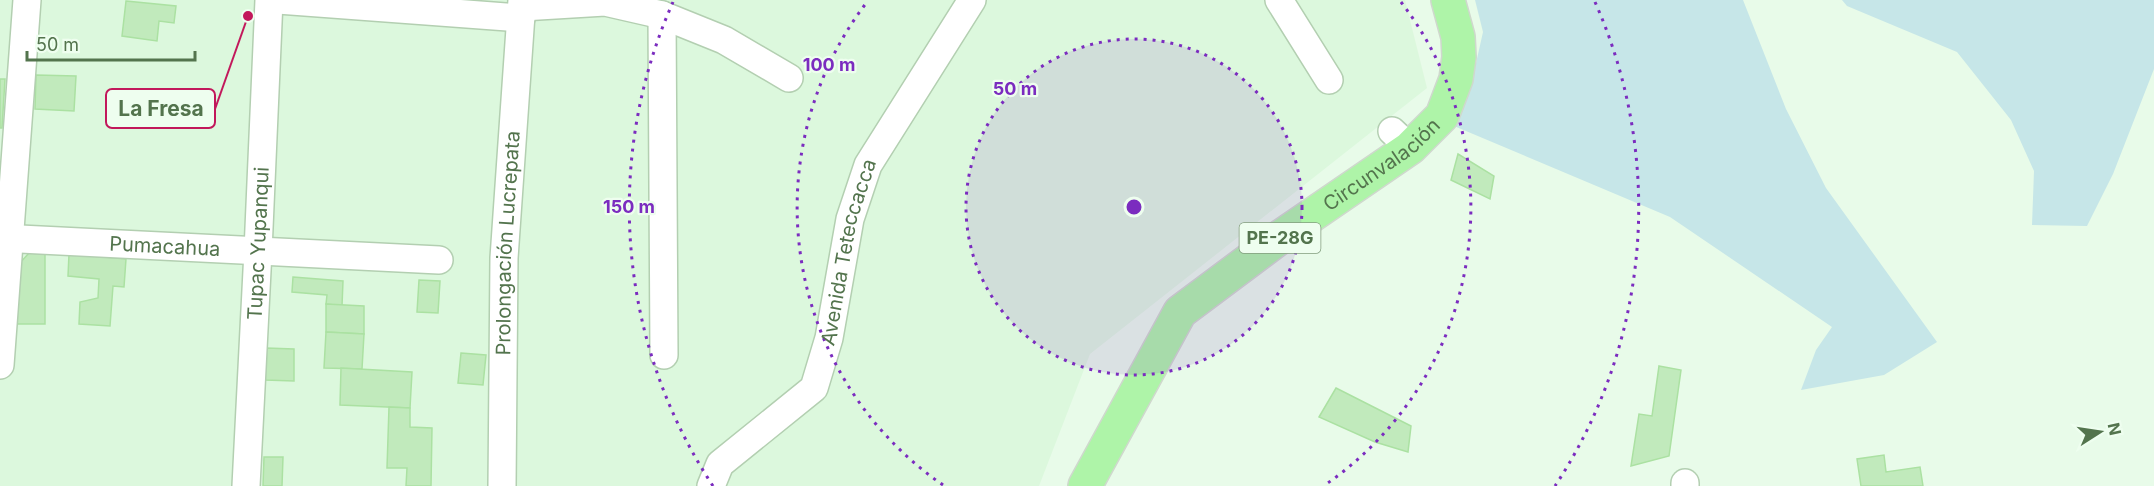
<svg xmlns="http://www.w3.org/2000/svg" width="2154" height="486" viewBox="0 0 2154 486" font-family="Inter,sans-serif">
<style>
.residential{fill:#dcf8dd}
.green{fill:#c6e6e8}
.building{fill:#c1eabc;stroke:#abe1a2;stroke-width:1.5}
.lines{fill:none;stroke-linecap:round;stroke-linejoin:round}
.minor-casing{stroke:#b3cfb1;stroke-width:30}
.trunk-casing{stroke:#cfd8cd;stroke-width:36}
.minor{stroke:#fff;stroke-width:27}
.trunk{stroke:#aef4a8;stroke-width:33}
.ring{fill:none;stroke:#7b2cbf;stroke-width:3;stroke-dasharray:3 6}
.labels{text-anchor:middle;stroke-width:4.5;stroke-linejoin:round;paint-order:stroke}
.shield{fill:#eefeef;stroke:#829d7e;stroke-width:1.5}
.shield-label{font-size:18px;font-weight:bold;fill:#53744d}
.street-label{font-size:20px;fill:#53744d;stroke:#eefeef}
.centre{fill:#7b2cbf;stroke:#eefeef;stroke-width:3}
.ring-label{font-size:18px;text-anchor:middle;font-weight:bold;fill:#7b2cbf;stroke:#eefeef;stroke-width:4.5;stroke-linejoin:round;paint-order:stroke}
.leader{fill:none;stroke:#c2185b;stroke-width:2}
.callout-dot{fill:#c2185b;stroke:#eefeef;stroke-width:2}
.callout{fill:#eefeef;stroke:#c2185b;stroke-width:2}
.callout-label{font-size:21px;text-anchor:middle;font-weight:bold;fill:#53744d}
</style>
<rect width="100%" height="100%" fill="#e8fbe9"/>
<!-- residential -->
<polygon class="residential" points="0,0 1405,0 1427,88 1090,354 1039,486 0,486"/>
<!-- green -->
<g class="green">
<polygon points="1475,0 1743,0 1786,109 1826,188 1937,342 1884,375 1801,390 1816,350 1832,327 1670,217 1454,126 1472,81 1483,32"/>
<polygon points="1842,0 2154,0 2154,69 2113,174 2087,226 2032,225 2034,171 2011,120 1957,52 1847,6"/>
</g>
<!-- building -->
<g class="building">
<polygon points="126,1 176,6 174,23 159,21 157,41 122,36"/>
<polygon points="36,75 76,76 74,111 35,109"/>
<polygon points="0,79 5,79 2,128 0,128"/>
<polygon points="1458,154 1494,176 1490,199 1451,180"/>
<polygon points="29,253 45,254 45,324 17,324 18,265"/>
<polygon points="69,254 126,259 124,287 113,286 110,326 79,324 80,302 98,298 99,279 68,276"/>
<polygon points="293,277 343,281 342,306 326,304 327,295 292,292"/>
<polygon points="419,280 440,281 438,313 417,312"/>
<polygon points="326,304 364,306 364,334 326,332"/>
<polygon points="326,332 364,334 362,369 324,368"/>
<polygon points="266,348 294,349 294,381 265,380"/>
<polygon points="461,353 486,355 483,385 458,383"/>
<polygon points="1659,366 1681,370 1669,456 1631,466 1639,414 1652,416"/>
<polygon points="341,368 412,372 410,408 340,405"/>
<polygon points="1336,388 1411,426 1408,452 1375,442 1319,417"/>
<polygon points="389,407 410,408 410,427 432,428 431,486 406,486 407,468 387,468"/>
<polygon points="1884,455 1886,472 1920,467 1923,486 1861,486 1857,459"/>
<polygon points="264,457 283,457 282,486 263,486"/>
</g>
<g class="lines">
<!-- minor casing -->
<g class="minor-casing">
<g id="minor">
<polyline points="278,0 521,18"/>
<polyline points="1279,0 1329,80"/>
<polyline points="522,7 605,2 662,15 724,40 789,78"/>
<polyline points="662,15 664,355"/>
<polyline points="1392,131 1410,148"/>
<path id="s1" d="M0 238 439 260"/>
<polyline points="0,365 27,0"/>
<polyline points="1685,483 1685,486"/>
<path id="s2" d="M246 486 258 251 269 0"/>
<path id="s3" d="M502 486 504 258 522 0"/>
<path id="s4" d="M711 486 720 464 814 388 829 338 850 219 868 165 972 0"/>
</g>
</g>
<!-- trunk casing -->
<g class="trunk-casing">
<g id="trunk">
<path id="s5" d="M1085 486 1180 312 1283 235 1410 148 1442 116 1456 79 1459 57 1458 37 1448 0"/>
</g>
</g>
<!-- minor -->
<use href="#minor" class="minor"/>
<!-- trunk -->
<use href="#trunk" class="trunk"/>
</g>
<!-- distance rings -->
<circle cx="1134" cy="207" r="168" fill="#7b2cbf" fill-opacity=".12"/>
<g class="ring">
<circle cx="1134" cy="207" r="168"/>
<path d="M943 485A337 337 0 0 1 867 2M1401 2A337 337 0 0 1 1325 485"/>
<path d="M713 486A505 505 0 0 1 673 2M1595 2A505 505 0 0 1 1555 486"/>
</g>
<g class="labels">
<!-- shield labels -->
<rect class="shield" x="1239.5" y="223" width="81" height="30" rx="4.5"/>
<g class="shield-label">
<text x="1280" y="244">PE-28G</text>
</g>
<!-- street labels -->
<g class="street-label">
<text dy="7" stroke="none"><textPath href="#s5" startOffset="448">Circunvalación</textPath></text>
<text dy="7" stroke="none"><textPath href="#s2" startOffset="243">Tupac Yupanqui</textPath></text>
<text dy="7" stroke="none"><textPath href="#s3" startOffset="243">Prolongación Lucrepata</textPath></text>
<text dy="7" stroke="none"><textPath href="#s1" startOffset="165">Pumacahua</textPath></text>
<text dy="7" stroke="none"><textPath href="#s4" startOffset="285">Avenida Teteccacca</textPath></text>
</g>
</g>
<circle cx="1134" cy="207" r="9" class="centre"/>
<g class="ring-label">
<text x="829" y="71">100 m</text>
<text x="1015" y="95">50 m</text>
<text x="629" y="213">150 m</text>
</g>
<!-- callouts -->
<path class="leader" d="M248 16L215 109"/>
<circle class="callout-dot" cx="248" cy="16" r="6"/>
<rect class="callout" x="106" y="89" width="109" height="39" rx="6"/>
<g class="callout-label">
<text x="161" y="116">La Fresa</text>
</g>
<!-- north arrow -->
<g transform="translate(2100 432) rotate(78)" stroke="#eefeef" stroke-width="4.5" paint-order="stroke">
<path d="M0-4.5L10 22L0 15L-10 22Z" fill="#53744d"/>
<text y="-9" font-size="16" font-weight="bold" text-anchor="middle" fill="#53744d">N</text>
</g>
<!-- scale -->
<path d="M27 51v9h168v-9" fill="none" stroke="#53744d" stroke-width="3"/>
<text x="36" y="51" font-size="18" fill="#53744d" stroke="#eefeef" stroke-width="4.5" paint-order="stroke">50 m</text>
</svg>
